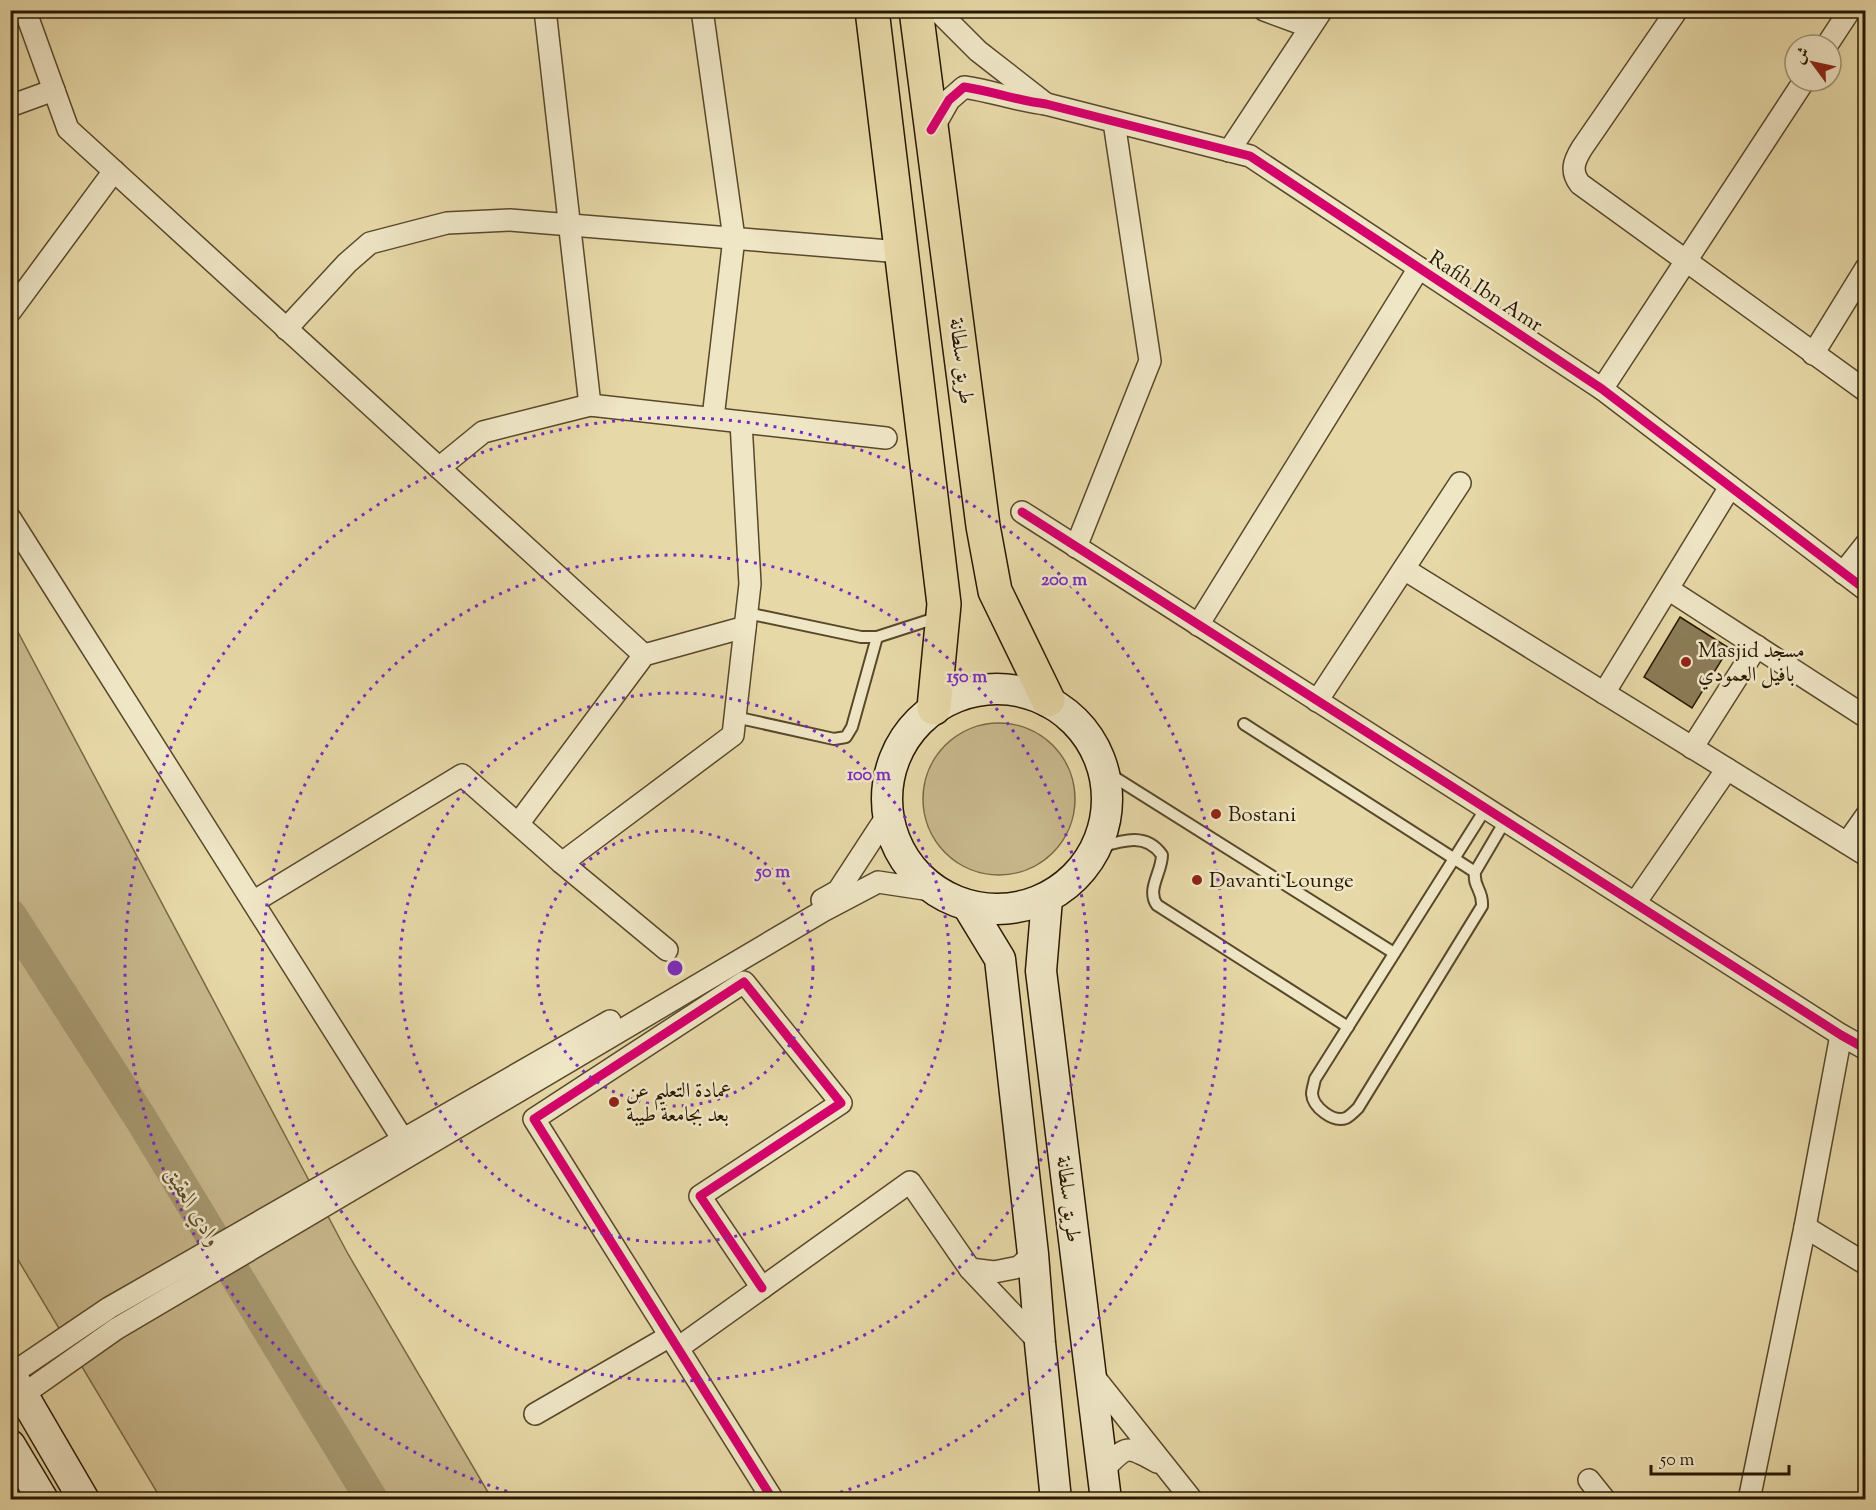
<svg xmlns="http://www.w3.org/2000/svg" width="1876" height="1510" viewBox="0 0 1876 1510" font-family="'Sorts Mill Goudy',Amiri,serif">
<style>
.green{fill:#c7b78b;stroke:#786846;stroke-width:1.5}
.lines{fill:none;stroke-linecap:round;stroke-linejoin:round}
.river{stroke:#a6976f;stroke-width:33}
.building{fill:#8b7c57;stroke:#281801;stroke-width:1.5}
.service-casing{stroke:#58482a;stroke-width:14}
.minor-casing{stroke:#58482a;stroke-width:24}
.secondary-casing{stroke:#281801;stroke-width:33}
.primary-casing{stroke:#281801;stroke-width:36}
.service{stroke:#efe6c6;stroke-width:10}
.minor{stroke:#efe6c6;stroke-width:21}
.secondary{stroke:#efe6c6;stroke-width:30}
.primary{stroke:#e7d8a7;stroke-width:33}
.cycleway-casing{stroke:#efe6c6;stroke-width:13}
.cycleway{stroke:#d6006c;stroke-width:9}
.ring{fill:none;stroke:#7b2cbf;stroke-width:3;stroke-dasharray:3 6}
.poi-dot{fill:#8f2418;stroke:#efe6c6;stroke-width:2}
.labels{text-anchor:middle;stroke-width:5;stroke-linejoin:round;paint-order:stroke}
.street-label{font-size:21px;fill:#281801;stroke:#efe6c6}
.poi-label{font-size:21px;fill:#281801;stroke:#efe6c6;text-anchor:start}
.water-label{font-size:22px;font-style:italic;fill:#5a4b2d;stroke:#efe6c6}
.centre{fill:#7b2cbf;stroke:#efe6c6;stroke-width:3}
.ring-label{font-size:18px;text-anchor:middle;font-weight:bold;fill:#7b2cbf;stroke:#efe6c6;stroke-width:5;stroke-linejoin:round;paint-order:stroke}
</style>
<rect width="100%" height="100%" fill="#e7d8a7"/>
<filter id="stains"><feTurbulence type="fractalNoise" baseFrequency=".00333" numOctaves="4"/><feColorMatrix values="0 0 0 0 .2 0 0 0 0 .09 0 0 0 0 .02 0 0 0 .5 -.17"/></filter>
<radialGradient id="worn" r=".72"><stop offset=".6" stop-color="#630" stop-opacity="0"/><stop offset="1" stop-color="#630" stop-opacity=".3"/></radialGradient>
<!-- green -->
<g class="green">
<polygon points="10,617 348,1254 492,1499 161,1499 11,1248"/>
<circle cx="999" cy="799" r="76"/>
</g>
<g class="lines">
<!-- river -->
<polyline class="river" points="10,915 141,1119 372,1500"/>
</g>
<!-- building -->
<polygon class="building" points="1680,617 1729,648 1692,708 1644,677"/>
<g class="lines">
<!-- service casing -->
<g class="service-casing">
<g id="service">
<polyline points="747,613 861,637 877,637 939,617"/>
<polyline points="735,717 834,739 846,737 852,727 877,637"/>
<polyline points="1244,724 1475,872"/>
<polyline points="1103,770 1394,953"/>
<path d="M1486 808 1315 1079C1314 1084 1312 1090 1312 1094 1313 1107 1333 1123 1346 1118 1350 1116 1355 1111 1358 1108L1482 906C1483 889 1473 888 1475 872L1505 821"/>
<path d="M1093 849C1118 842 1145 830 1162 855 1162 872 1146 890 1157 905L1348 1027"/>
</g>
</g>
<!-- minor casing -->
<g class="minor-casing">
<g id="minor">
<polyline points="25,10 68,129 644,655"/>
<polyline points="545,10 590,405"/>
<polyline points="702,10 734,238 713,418"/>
<polyline points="937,10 978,51 1046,104"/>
<polyline points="1264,10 1310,27"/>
<path d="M1677 10 1582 148C1574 161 1570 171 1580 184L1866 391"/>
<polyline points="1865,10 1866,11"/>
<polyline points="1827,45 1850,10"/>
<polyline points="10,106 54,90"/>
<path d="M932 130 949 100 964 87C992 91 1018 101 1046 104L1250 156 1602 389 1866 590"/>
<polyline points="1229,151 1322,10"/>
<polyline points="10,312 114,171"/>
<polyline points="286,329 347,263 370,243 447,223 510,220 901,252"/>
<polyline points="1813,354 1866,268"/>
<polyline points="1602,389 1804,81"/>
<polyline points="439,468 483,432 590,405 886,438"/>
<polyline points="1022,512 1841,1035 1866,1049"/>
<polyline points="10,518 402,1138"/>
<polyline points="1076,547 1150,361 1114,122"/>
<polyline points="1404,569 1866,855"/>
<polyline points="1843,573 1866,544"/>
<polyline points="1668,589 1866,717"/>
<polyline points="1198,625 1419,268"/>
<polyline points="1604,693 1730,487"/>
<polyline points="1317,701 1460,483"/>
<polyline points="1692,748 1757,646"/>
<polyline points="518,824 644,655 745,627"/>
<polyline points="1847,843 1866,816"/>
<polyline points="562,863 733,735 750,584 741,422"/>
<polyline points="822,900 838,891 887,816"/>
<polyline points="253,902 462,775 562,863 667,950"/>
<polyline points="1635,903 1727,769"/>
<polyline points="1805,1227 1866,1264"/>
<polyline points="970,1269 994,1272 1019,1267 1033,1254"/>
<polyline points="762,1288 700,1196 841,1103 744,982 534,1119 773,1500"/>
<polyline points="678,1348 910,1182 970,1269 1040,1343"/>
<polyline points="1091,1373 1192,1500"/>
<polyline points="10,1375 109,1308 610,1021"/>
<polyline points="11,1403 116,1329 823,911 878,882 931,890"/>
<polyline points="535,1414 670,1336"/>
<path d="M1103 1470C1127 1445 1126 1445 1157 1462"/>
<polyline points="1589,1480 1605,1500"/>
<polyline points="1749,1500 1805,1227 1841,1035"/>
</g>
</g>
<!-- secondary casing -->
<g class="secondary-casing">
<g id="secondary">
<circle cx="997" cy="799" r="110"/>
<polyline points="1047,899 1041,971 1106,1500"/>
<polyline points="969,908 1000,959 1033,1254 1040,1343 1056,1500"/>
<polyline points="10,1373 84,1500"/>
<polyline points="10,1445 43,1500"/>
</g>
</g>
<!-- primary casing -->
<g class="primary-casing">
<g id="primary">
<polyline points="872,10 944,604 934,708"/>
<polyline points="916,10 983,526 995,591 1048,700"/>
</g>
</g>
<!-- service -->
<use href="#service" class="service"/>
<!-- minor -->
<use href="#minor" class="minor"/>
<!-- secondary -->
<use href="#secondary" class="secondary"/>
<!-- primary -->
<use href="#primary" class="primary"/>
<!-- cycleway casing -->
<g class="cycleway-casing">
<g id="cycleway">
<path d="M931 130 949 100 964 87C992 91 1018 101 1046 104L1250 156 1602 389 1866 590"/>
<polyline points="1022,512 1841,1035 1866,1049"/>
<polyline points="762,1288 700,1196 841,1103 744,982 534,1119 773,1500"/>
</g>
</g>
<!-- cycleway -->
<use href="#cycleway" class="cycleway"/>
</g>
<!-- distance rings -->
<g class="ring">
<circle cx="675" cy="968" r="138"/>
<circle cx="675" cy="968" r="275"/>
<circle cx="675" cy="968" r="413"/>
<path d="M533 1499A550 550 0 1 1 817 1499"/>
</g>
<!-- markers -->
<g class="poi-dot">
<circle cx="1686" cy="662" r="6"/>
<circle cx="1216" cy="814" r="6"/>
<circle cx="1197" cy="880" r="6"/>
<circle cx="614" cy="1102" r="6"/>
</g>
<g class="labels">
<!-- street labels -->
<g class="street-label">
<text transform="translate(1486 291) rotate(33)" y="7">Rafih Ibn Amr</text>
<text transform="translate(962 361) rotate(83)" y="7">طريق سلطانة</text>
<text transform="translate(1069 1199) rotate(83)" y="7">طريق سلطانة</text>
</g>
<!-- poi labels -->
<g class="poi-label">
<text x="1698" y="657">Masjid مسجد<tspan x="1698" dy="24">بافيل العمودي</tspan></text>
<text x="1228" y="821">Bostani</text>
<text x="1209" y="887">Davanti Lounge</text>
<text x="626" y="1097">عمادة التعليم عن<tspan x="626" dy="24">بعد بجامعة طيبة</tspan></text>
</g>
<!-- water labels -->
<g class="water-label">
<text transform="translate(194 1206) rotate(59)" y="8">وادي العقيق</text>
</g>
</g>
<circle cx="675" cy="968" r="9" class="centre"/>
<g class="ring-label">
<text x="1064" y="585">200 m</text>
<text x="967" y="682">150 m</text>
<text x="869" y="780">100 m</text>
<text x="773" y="877">50 m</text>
</g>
<!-- margin -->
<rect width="1876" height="1510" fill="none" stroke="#e7d8a7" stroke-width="36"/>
<rect x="12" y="12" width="1852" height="1486" fill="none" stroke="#281801" stroke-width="3"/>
<rect x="18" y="18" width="1840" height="1474" fill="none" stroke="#281801" stroke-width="1.5"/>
<!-- north arrow -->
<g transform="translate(1813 63) rotate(303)"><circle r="28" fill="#efe6c6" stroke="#9f9477" stroke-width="1.5"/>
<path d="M0-4.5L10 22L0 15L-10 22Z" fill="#8f2418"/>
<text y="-9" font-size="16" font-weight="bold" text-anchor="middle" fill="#281801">ش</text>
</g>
<!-- scale -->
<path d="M1651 1465v9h138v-9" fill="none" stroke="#281801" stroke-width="3"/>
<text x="1660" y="1465" font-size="18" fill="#281801" stroke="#efe6c6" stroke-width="4.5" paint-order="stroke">50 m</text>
<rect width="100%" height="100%" filter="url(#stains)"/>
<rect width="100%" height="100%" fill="url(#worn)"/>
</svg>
